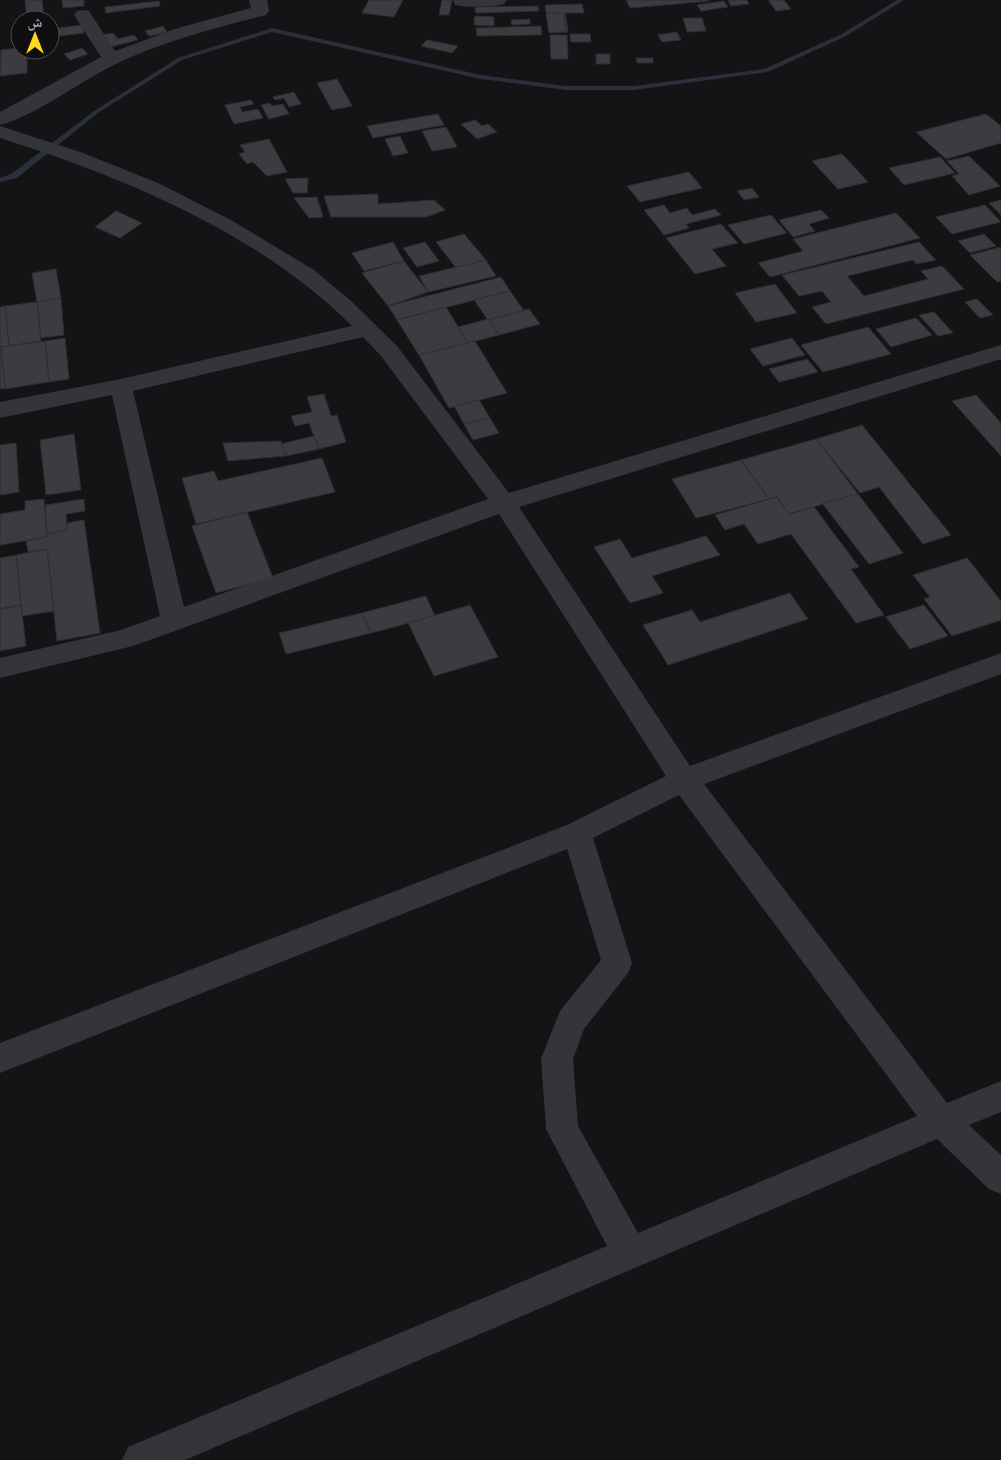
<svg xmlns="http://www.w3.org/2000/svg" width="1001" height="1460" viewBox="0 0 1001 1460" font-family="'Sofia Sans Condensed','Noto Naskh Arabic',sans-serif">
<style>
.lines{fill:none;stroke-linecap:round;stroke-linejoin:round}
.stream{fill:#29303a;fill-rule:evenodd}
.building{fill:#3b3b40;stroke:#2e2d32}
.street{fill:#34343b;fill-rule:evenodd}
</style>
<rect width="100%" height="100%" fill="#141315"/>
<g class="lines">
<!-- stream -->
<polygon class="stream" points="897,0 904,0 846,36 768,72 634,90 566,90 481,79 272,32 182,60 98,113 17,178 0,182 0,178 11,174 94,111 178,58 272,28 481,75 566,86 634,86 764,69 842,34"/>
</g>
<!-- building -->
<g class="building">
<polygon points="25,0 42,0 44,19 27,20"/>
<polygon points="62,0 84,0 84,6 63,8"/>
<polygon points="369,0 403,0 394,17 362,13"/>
<polygon points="442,0 452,0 449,15 439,15"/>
<polygon points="626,0 709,0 709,1 630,8"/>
<polygon points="728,0 747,0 749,4 731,6"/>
<polygon points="768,0 784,0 791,9 776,11"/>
<polygon points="159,1 160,6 106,13 105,7"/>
<polygon points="724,1 728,7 701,11 697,5"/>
<polygon points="582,4 584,13 565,13 568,32 549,32 545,5"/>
<polygon points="538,6 539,11 476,13 475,7"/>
<polygon points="546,13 563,13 566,32 549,33"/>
<polygon points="475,16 494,17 494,26 474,25"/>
<polygon points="683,18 702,18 706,31 687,32"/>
<polygon points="530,19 530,24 512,25 511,20"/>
<polygon points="82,25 84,33 50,37 50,29"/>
<polygon points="163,26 167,32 149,36 145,31"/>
<polygon points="541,26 542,35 477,36 476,28"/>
<polygon points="677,32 681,40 662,42 658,35"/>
<polygon points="20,33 20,41 13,42 12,34"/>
<polygon points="113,33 118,39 134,35 138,40 110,47 102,35"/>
<polygon points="570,34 590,34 591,42 571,42"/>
<polygon points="550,35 567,35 568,59 551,59"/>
<polygon points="427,40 458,46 452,53 421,46"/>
<polygon points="20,48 20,50 27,50 27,73 0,76 1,50"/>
<polygon points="82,48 88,54 70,60 64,54"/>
<rect x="596" y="54" width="14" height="10"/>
<polygon points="636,58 653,58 653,63 637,63"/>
<polygon points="337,79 352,106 332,110 317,83"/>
<polygon points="294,92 301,104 289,107 284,98 275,100 273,97"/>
<polygon points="251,100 254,104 240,107 242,112 258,109 263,118 234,124 225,105"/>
<polygon points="270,103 272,106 283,104 289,114 269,119 261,105"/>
<polygon points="438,114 444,125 373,138 367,126"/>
<polygon points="986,114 1001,126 1001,143 946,159 916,132"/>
<polygon points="475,120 482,126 488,124 497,132 477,139 461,124"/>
<polygon points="446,127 457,147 432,151 422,131"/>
<polygon points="400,136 408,153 393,156 385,139"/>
<polygon points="269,139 287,172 267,176 253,162 247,164 239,154 245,152 240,145"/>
<polygon points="842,154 868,182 838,189 812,161"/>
<polygon points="969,156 1000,186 969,195 952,176 959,174 947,161"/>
<polygon points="940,157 955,173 904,185 889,168"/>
<polygon points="689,172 702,188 640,202 627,186"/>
<polygon points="308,178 307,193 293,193 285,179"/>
<polygon points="752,188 759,197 744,200 737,191"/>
<polygon points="378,194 378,204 434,200 445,210 426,217 331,217 324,196"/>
<polygon points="317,197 323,217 309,218 294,198"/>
<polygon points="1001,200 1001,215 989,203"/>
<polygon points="664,205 670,213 687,208 692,215 715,209 721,215 686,224 689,228 664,235 644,210"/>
<polygon points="985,205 1001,222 952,234 936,217"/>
<polygon points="821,210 829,218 809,224 815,231 793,237 779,220"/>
<polygon points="116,211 142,223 120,238 95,227"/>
<polygon points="896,213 920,238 770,277 758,263 803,251 793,239"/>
<polygon points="771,215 787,233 744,244 728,225"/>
<polygon points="721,224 738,243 712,249 726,266 695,274 666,238"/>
<polygon points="464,234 486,260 457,269 436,242"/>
<polygon points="984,234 996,246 970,253 958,241"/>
<polygon points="393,242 404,261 364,271 352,253"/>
<polygon points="425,242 439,261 417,267 403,248"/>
<polygon points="919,242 936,260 916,264 913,260 847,276 864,296 928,279 921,271 942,266 964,289 826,324 812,307 831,302 822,291 799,296 782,275"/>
<polygon points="1001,247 1001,281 997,282 970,255"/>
<polygon points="486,260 496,276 428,292 419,276"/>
<polygon points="404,261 428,292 388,306 362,273"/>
<polygon points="56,269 61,298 37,302 32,273"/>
<polygon points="501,277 510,291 397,320 388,306"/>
<polygon points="775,284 797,313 756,322 735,293"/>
<polygon points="510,291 524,311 488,320 474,300"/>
<polygon points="61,298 64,335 41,338 37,302"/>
<polygon points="977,299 993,315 980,318 965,302"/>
<polygon points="37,302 41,341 9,346 5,306"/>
<polygon points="5,306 9,346 0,347 0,307"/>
<polygon points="446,307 468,343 419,355 397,320"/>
<polygon points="529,309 540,324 499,335 488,320"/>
<polygon points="934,312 953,333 938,336 919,315"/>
<polygon points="916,318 932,335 891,347 876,329"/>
<polygon points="488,319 499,335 468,343 458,327"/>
<polygon points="868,327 891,354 823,372 801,345"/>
<polygon points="65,338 69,379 49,382 45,341"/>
<polygon points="792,338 805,355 763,366 750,349"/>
<polygon points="45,341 49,382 5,389 1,347"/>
<polygon points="475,341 507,393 449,408 419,355"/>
<polygon points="0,347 1,347 5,389 0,389"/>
<polygon points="807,359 818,372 779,382 769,369"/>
<polygon points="324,394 331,416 337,415 346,442 319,449 309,423 295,426 291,416 312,412 307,397"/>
<polygon points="976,395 1001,423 1001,456 952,401"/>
<polygon points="479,400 490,418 464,424 454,406"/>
<polygon points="490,418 499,433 473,440 464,424"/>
<polygon points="862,425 951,535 923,544 879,487 860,493 816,439"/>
<polygon points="74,434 81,490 46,495 40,440"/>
<polygon points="314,436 319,449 286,456 281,444"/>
<polygon points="816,439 858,494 789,514 777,497 769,499 741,460"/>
<polygon points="281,441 286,456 228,461 223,443"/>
<polygon points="16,443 19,492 0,495 0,445"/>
<polygon points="322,458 335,492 196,524 182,478 214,471 218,481"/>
<polygon points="741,460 769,499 696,518 672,479"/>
<polygon points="858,494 903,553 869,564 822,503"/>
<polygon points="777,497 789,514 814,507 859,567 851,569 884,615 856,623 791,534 758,544 744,524 725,530 715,515"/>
<polygon points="44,499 47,537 0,545 0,514 25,510 25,501"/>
<polygon points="84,499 85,511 66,514 67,530 47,534 45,505"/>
<polygon points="247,512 273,578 216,593 192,526"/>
<polygon points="84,520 100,633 57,641 47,549 28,552 26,541 47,537 47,534 67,530 67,523"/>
<polygon points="706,536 720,555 652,576 663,593 630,603 594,547 620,539 632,558"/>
<polygon points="47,549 54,611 22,616 16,555"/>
<polygon points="16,555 21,605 0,609 0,558"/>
<polygon points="967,558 1001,601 1001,620 952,636 924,599 930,597 913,575"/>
<polygon points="790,593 808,619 668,665 643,625 692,610 700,622"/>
<polygon points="426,596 435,616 371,633 362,613"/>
<polygon points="21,605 26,646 0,651 0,609"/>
<polygon points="470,605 498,657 434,676 408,623"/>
<polygon points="924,605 948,636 910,649 886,617"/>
<polygon points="362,613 371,633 286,654 279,633"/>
</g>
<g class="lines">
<!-- street -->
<g class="street">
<path d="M249 0H267L269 11 266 15C216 28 165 41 118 63 81 80 38 115 0 125V112L101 57 74 15 77 11 83 10 89 11 115 51 178 28 251 8Z"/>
<path d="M453 0H507L504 4C490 7 469 8 455 5Z"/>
<path d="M0 126 83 153 158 183 231 220 314 270 351 301 397 346 509 493 1001 345V359L519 507 690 766 1001 653V674L704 784 947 1103 1001 1081V1112L969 1125 1001 1155V1194L989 1189 937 1139 185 1460H122L128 1447 607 1246 546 1129 541 1059 560 1011 601 960 567 849 0 1073V1043L567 825 666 776 499 514 133 646 0 678V658L121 630 160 616 112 395 0 418V402L121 379 352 326C259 233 123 177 0 138ZM363 337 381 356 488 499 184 607 133 391ZM679 795 917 1116 638 1233 578 1126 573 1059 584 1029 628 973 632 963 593 838Z"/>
</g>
</g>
<!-- north arrow -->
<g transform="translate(35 35)"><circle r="24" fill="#0f0e10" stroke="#4b4b53"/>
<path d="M0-4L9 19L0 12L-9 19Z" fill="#ffd622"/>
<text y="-8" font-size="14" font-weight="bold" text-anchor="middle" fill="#a4a7b7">ش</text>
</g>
</svg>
